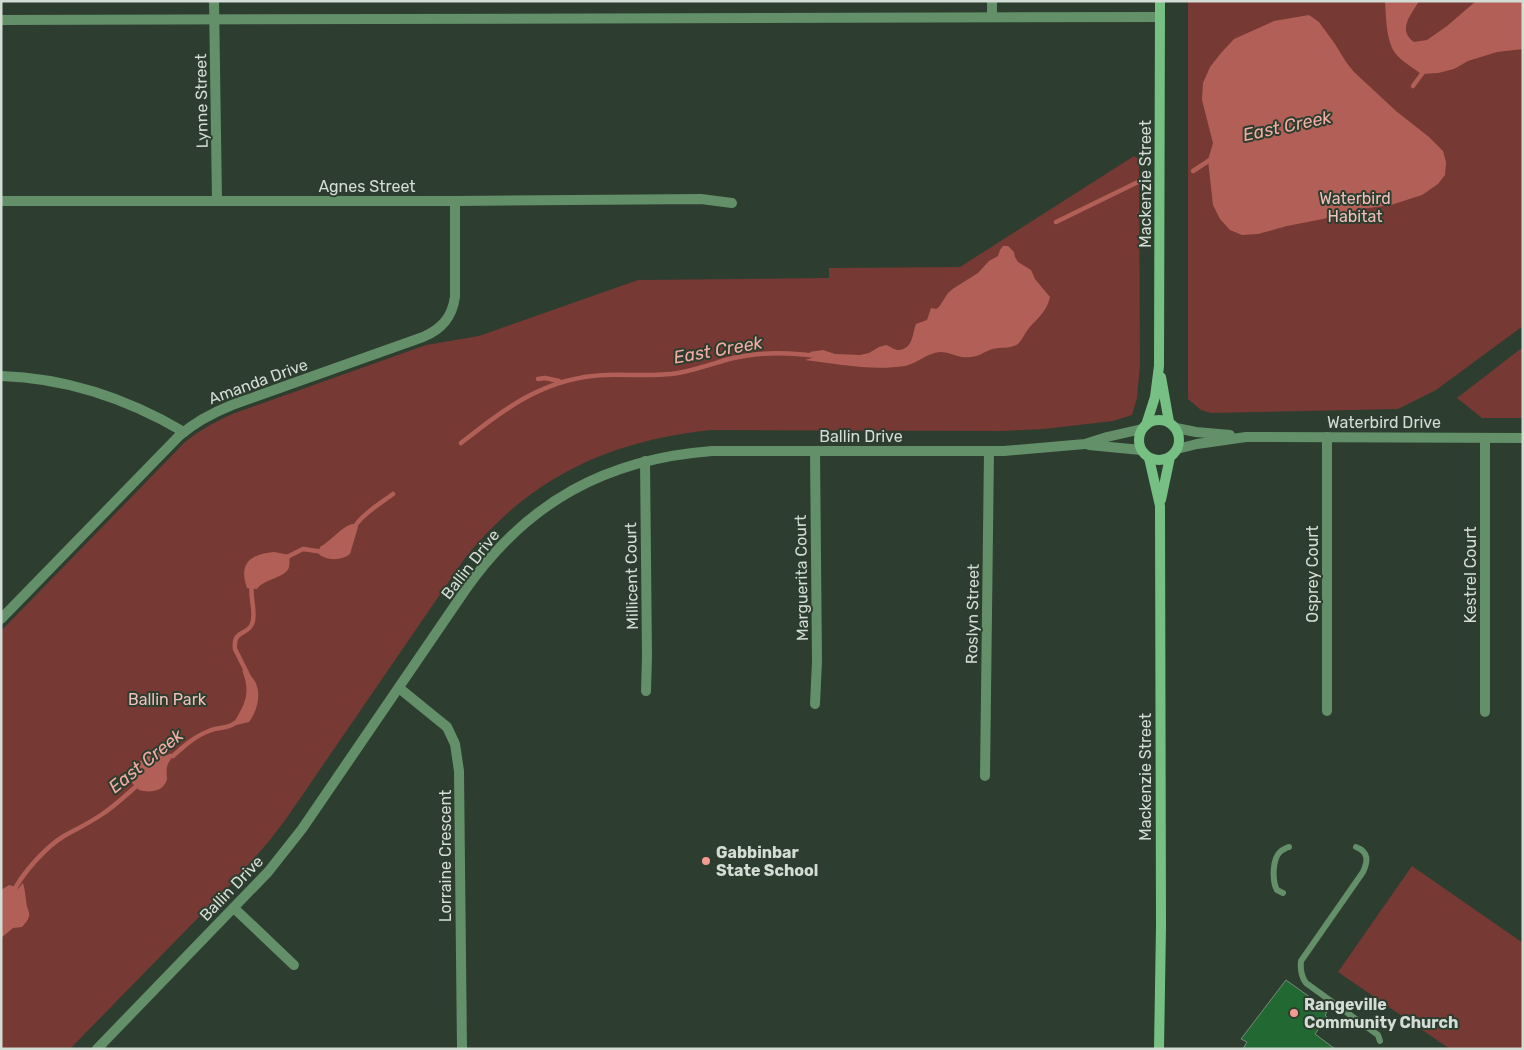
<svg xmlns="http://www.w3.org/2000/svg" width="1524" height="1050" viewBox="0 0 1524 1050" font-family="Rubik,sans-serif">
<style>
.green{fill:#763933}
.water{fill:#b26057}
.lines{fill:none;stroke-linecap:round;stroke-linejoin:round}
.stream{stroke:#b26057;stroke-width:4.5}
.building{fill:#226833;stroke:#788a7a}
.lane{stroke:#638f69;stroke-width:6}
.street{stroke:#638f69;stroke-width:10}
.secondary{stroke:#77c083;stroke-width:10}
.poi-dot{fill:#f59c92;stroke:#2d3d2f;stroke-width:2}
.labels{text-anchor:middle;stroke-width:4;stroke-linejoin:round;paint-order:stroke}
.street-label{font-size:16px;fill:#d4ddd5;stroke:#2d3d2f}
.park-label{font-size:16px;fill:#f0c0ba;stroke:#2d3d2f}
.poi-label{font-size:16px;font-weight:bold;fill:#d4ddd5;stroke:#2d3d2f;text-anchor:start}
.water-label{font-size:18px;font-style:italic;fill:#f2aca3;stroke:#2d3d2f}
</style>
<rect width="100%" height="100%" fill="#2d3d2f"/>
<!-- green -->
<g class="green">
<polygon points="1188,1 1523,1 1523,326 1436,390 1398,409 1211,413 1201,410 1188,399"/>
<path d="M1134 156 1139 159 1140 364 1137 398 1132 415 1113 421 1044 429 1003 431 711 430C609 441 530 477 465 558L286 819 270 840 237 878 70 1049H1V631L185 442C200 430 216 421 235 413L426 345 479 336 638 280 829 278V268L960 267Z"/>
<polygon points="1523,347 1523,418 1482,418 1457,398"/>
<polygon points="1412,866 1523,943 1523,1049 1450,1049 1338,972"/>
</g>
<!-- water -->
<g class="water">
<path d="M1385 1H1419C1411 15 1397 30 1414 42L1427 40 1447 26 1476 1H1523V49L1497 52 1468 61 1454 69 1438 73 1421 74C1412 67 1397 59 1392 48 1386 34 1386 16 1385 1Z"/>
<polygon points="1309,15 1319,22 1335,44 1346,62 1354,72 1396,111 1429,137 1443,151 1446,162 1445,175 1438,184 1422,195 1391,205 1361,209 1323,219 1287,226 1258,234 1242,235 1230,230 1220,219 1213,205 1208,160 1213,143 1202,100 1203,83 1210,67 1221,53 1234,39 1274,21"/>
<path d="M1003 246H1008L1014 252 1015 257 1018 262 1031 270 1035 279 1050 297C1047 311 1038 318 1029 328 1025 333 1022 340 1018 344 1011 349 1000 347 992 349 984 352 978 357 970 357 960 359 951 352 940 352 927 353 918 363 905 366 872 371 838 364 805 360L818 356 809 352 823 350 835 354 860 355 869 353 879 347 886 345C890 346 894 350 898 350 914 349 912 333 916 324L927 320 931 308 936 309 939 307 948 293 954 288 978 273 989 261 998 256 1000 250Z"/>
<path d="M352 524H356L358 527 350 554C342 561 325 561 318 553L320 547C332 540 340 528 352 524Z"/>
<path d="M274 552 290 555C289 559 290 563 289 567 286 578 263 579 257 589L247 588C238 563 251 554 274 552Z"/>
<path d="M242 670C245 672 249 674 252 677 263 690 258 710 249 722L232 726C244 705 252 695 242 670Z"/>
<path d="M159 752 164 755 176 753C173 757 168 761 167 767 166 771 167 775 167 779 164 792 149 793 139 790L132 783C136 778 134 773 136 768 139 759 151 753 159 752Z"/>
<path d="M23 883C25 891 25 892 26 900 27 914 35 913 22 927L13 928 1 938V890L9 885 13 886 17 890Z"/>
</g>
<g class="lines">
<!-- stream -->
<g class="stream">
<polyline points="1413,86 1424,71"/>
<polyline points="1193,171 1213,158"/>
<polyline points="1056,222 1138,182"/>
<polyline points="538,379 545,378 559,381"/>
<path d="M461 443C506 408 545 377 606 375 630 374 653 377 678 373 695 370 712 364 729 359 760 351 791 352 823 357"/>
<path d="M354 528C361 515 381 503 393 494"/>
<polyline points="285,558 303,549 324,552"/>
<path d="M250 679 235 649C233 629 247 636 252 624 257 613 249 597 252 584"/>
<path d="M173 756C184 746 195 736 209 731 217 727 228 729 235 723"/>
<path d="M13 893C21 874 47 846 64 836 77 829 89 823 101 815 115 806 127 794 140 783"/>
</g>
</g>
<!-- building -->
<polygon class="building" points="1286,980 1328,1010 1325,1015 1327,1017 1315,1034 1335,1049 1243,1049 1247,1042 1241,1039"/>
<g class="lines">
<!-- lane -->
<g class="lane">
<path d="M1356 847C1369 852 1368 861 1363 872L1301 961C1300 970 1301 976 1306 983L1378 1035 1380 1041"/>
<path d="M1283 893 1277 890C1272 881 1272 858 1281 851 1282 850 1288 847 1289 847"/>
</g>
<!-- street -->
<g class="street">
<polyline points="214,1 217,201"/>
<polyline points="992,1 992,17"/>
<polyline points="1,20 1160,17"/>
<polyline points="1,201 455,201 701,199 732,203"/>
<path d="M1 376C67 378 128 399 184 432"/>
<polyline points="1176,428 1196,432 1230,435"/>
<polyline points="1485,438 1485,712"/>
<polyline points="1089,445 1141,450"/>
<polyline points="1177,449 1197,444 1246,437 1523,438"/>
<polyline points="645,461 647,656 646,691"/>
<path d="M1 619 179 436C195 422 212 413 232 405L423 337C442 329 452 317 455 297V201"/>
<polyline points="399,688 447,727 455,744 459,771 462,1049"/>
<polyline points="815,704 817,661 815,451"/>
<polyline points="1327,711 1327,437"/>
<polyline points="985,776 989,451"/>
<polyline points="234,908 294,965"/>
<path d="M97 1049 268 872 302 829 466 589C527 502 606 459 712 451H1004L1085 444 1107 437 1142 429"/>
</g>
<!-- secondary -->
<g class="secondary">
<polyline points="1161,377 1169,422"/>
<circle cx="1159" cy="440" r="20"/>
<polyline points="1146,425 1155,397 1159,366 1160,1"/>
<polyline points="1149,458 1160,506 1161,926 1159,1049"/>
<polyline points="1161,500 1170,457"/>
</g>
</g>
<!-- markers -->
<g class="poi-dot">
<circle cx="706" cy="861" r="5"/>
<circle cx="1294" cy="1013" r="5"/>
</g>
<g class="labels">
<!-- street labels -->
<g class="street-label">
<text transform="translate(201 101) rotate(-91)" y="6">Lynne Street</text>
<text transform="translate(1145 184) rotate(-90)" y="6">Mackenzie Street</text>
<text x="367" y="192">Agnes Street</text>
<text transform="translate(258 381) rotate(-20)" y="6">Amanda Drive</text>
<text x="1384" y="428">Waterbird Drive</text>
<text x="861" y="442">Ballin Drive</text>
<text transform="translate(470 564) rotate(-52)" y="6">Ballin Drive</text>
<text transform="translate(1312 574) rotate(-90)" y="6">Osprey Court</text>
<text transform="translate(1470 575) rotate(-90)" y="6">Kestrel Court</text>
<text transform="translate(631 576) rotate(-91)" y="6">Millicent Court</text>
<text transform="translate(801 578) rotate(-91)" y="6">Marguerita Court</text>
<text transform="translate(972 614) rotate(-89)" y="6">Roslyn Street</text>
<text transform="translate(1145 777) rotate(-90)" y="6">Mackenzie Street</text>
<text transform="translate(445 856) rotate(-90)" y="6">Lorraine Crescent</text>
<text transform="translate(231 888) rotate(-46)" y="6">Ballin Drive</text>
</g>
<!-- park labels -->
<g class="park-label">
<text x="1355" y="204">Waterbird<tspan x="1355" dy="18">Habitat</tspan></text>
<text x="167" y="705">Ballin Park</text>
</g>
<!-- poi labels -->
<g class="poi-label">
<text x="716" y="858">Gabbinbar<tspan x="716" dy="18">State School</tspan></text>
<text x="1304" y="1010">Rangeville<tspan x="1304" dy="18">Community Church</tspan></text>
</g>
<!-- water labels -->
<g class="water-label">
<text transform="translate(1287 126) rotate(-12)" y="6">East Creek</text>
<text transform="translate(718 350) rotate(-10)" y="6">East Creek</text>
<text transform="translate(146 761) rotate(-39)" y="6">East Creek</text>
</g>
</g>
<!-- border -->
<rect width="1524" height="1050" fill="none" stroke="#d4ddd5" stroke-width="5"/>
</svg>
